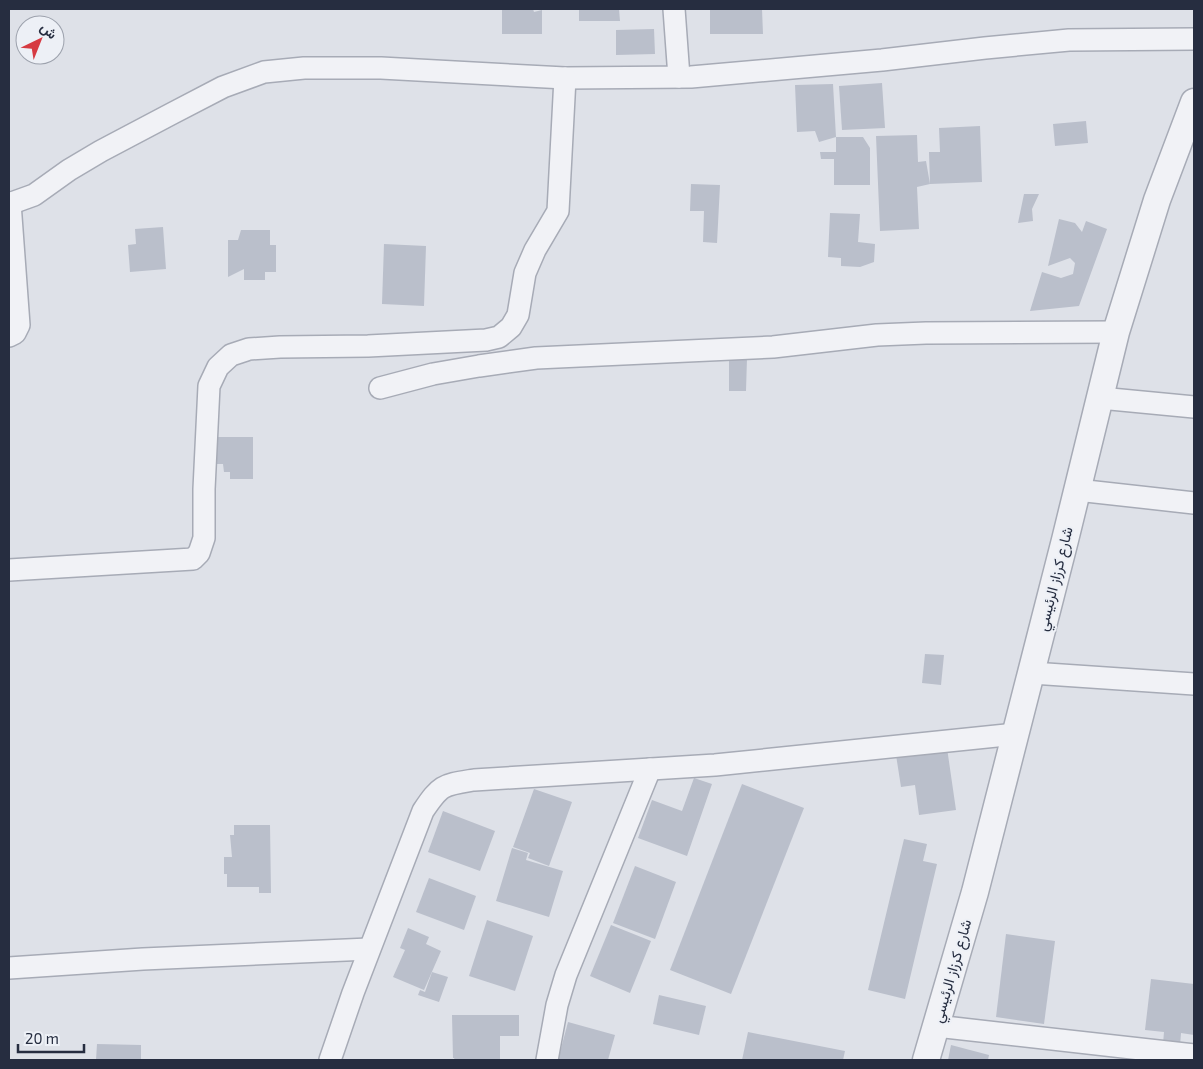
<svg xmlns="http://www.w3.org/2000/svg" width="1203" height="1069" viewBox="0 0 1203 1069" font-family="'Exo 2',Vazirmatn,sans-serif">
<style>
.building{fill:#babfcb}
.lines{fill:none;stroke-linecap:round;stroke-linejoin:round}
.minor-casing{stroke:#a7abb6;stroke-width:24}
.tertiary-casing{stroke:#a7abb6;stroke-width:29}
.minor{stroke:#f1f2f6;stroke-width:21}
.tertiary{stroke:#f1f2f6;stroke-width:26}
.labels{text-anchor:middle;stroke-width:4;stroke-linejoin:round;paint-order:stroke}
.street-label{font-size:15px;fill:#262d40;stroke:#edf0f6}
</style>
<rect width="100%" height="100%" fill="#dee1e8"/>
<!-- building -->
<g class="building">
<polygon points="502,9 533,9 534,12 542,10 542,34 502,34"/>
<polygon points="579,9 619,9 620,21 579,21"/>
<polygon points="710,9 762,9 763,34 710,34"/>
<polygon points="654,29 655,54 616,55 616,30"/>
<polygon points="882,83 885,128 842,130 839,86"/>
<polygon points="833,84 836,137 863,137 870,148 870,185 834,185 834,159 821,159 820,152 836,152 836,137 819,142 815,131 797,132 795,85"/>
<polygon points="1086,121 1088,143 1055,146 1053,124"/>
<polygon points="980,126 982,182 930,184 917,187 919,229 880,231 876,136 917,135 918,162 926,161 930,184 929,152 940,152 939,128"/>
<polygon points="691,184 720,185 717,243 703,242 704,211 690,211"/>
<polygon points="1024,194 1039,194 1032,209 1033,221 1018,223"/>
<polygon points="830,213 860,214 858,242 875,244 874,262 860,267 841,266 841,258 828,257"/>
<polygon points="1059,219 1075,223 1082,232 1086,221 1107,229 1079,306 1030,311 1042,272 1061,278 1073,274 1075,263 1070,258 1048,266"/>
<polygon points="163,227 166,269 130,272 128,245 136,244 135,229"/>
<polygon points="241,230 270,230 270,245 276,245 276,272 265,272 265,280 244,280 244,269 228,277 228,240 238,240"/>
<polygon points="384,244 426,246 424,306 382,304"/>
<polygon points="747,358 746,391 729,391 729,359"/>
<polygon points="217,437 253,437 253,479 230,479 230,472 224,472 223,464 217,464"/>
<polygon points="925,654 944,655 941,685 922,683"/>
<polygon points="947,748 956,810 919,815 915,785 901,787 896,755"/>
<polygon points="694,778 712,784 687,856 638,838 652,800 682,811"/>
<polygon points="742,784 804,808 731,994 670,970"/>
<polygon points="534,789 572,802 549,866 528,858 530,853 513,847"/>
<polygon points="443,811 495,831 480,871 428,852"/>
<polygon points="234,825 270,825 271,893 259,893 259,887 227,887 227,874 224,874 224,857 232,857 230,835 234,835"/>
<polygon points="904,839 927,844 923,861 937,864 905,999 868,990"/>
<polygon points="512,848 528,853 526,860 563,871 549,917 496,901"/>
<polygon points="635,866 676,882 655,939 613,923"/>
<polygon points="429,878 476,896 464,930 416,912"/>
<polygon points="487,920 533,936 515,991 469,976"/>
<polygon points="611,925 651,941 630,993 590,976"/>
<polygon points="408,928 429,937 426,944 441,951 424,990 393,977 405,950 400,948"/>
<polygon points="1006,934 1055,941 1044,1024 996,1017"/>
<polygon points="432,972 448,977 439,1002 418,995 420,990 425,992"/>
<polygon points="1151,979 1194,984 1194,1035 1181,1033 1180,1046 1163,1044 1164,1032 1145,1030"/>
<polygon points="659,995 706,1006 699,1035 653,1024"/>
<polygon points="452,1015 519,1015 519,1036 500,1036 500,1060 455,1060 454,1058 453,1058"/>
<polygon points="568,1022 615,1035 608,1060 558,1060"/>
<polygon points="748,1032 845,1051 843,1060 742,1060"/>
<polygon points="97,1044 141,1045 141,1060 96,1060"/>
<polygon points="951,1045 989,1055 988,1060 948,1060"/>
</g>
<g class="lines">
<!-- minor casing -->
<g class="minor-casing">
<g id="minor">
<polyline points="674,9 679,77"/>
<polyline points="9,204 34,195 69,170 101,151 173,113 223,87 264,72 304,68 381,68 565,78 691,77 882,60 985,48 1069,40 1194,39"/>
<polyline points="9,336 15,333 19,325 10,203"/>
<polyline points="380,388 433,374 479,366 536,358 773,347 877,335 926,333 1116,332"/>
<polyline points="1100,398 1194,407"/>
<polyline points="1077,490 1194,503"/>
<polyline points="9,570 193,559 199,553 204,538 204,489 209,386 218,367 231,355 249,349 280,347 368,346 486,340 499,337 511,327 518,315 525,273 535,250 558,211 565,78"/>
<polyline points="1032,673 1194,684"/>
<polyline points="9,968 143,959 369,949"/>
<polyline points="936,1026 1194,1055"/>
<path d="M330 1060 353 993 423 811C441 784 443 785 474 780L715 765 1016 734"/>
<polyline points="547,1060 557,1005 566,975 650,769"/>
</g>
</g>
<!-- tertiary casing -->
<g class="tertiary-casing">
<polyline id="tertiary" points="926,1060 975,892 1065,540 1116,332 1157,200 1194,102"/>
</g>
<!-- minor -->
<use href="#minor" class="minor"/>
<!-- tertiary -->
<use href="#tertiary" class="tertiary"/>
</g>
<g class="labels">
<!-- street labels -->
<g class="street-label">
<text transform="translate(1055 579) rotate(-76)" y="5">شارع كرزاز الرئيسي</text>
<text transform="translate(952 971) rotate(-74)" y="5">شارع كرزاز الرئيسي</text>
</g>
</g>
<!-- border -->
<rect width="1203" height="1069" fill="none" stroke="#262d40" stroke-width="20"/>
<!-- north arrow -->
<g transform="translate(40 40) rotate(43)"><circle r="24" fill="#edf0f6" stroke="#9da2ad"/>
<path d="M0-4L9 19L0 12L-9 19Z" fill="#d63a42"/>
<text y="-8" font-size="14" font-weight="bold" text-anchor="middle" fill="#262d40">ش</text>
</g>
<!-- scale -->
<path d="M18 1044v8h66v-8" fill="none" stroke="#262d40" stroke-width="2.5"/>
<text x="25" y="1044" font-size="15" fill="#262d40" stroke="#edf0f6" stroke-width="4" paint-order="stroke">20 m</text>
</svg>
